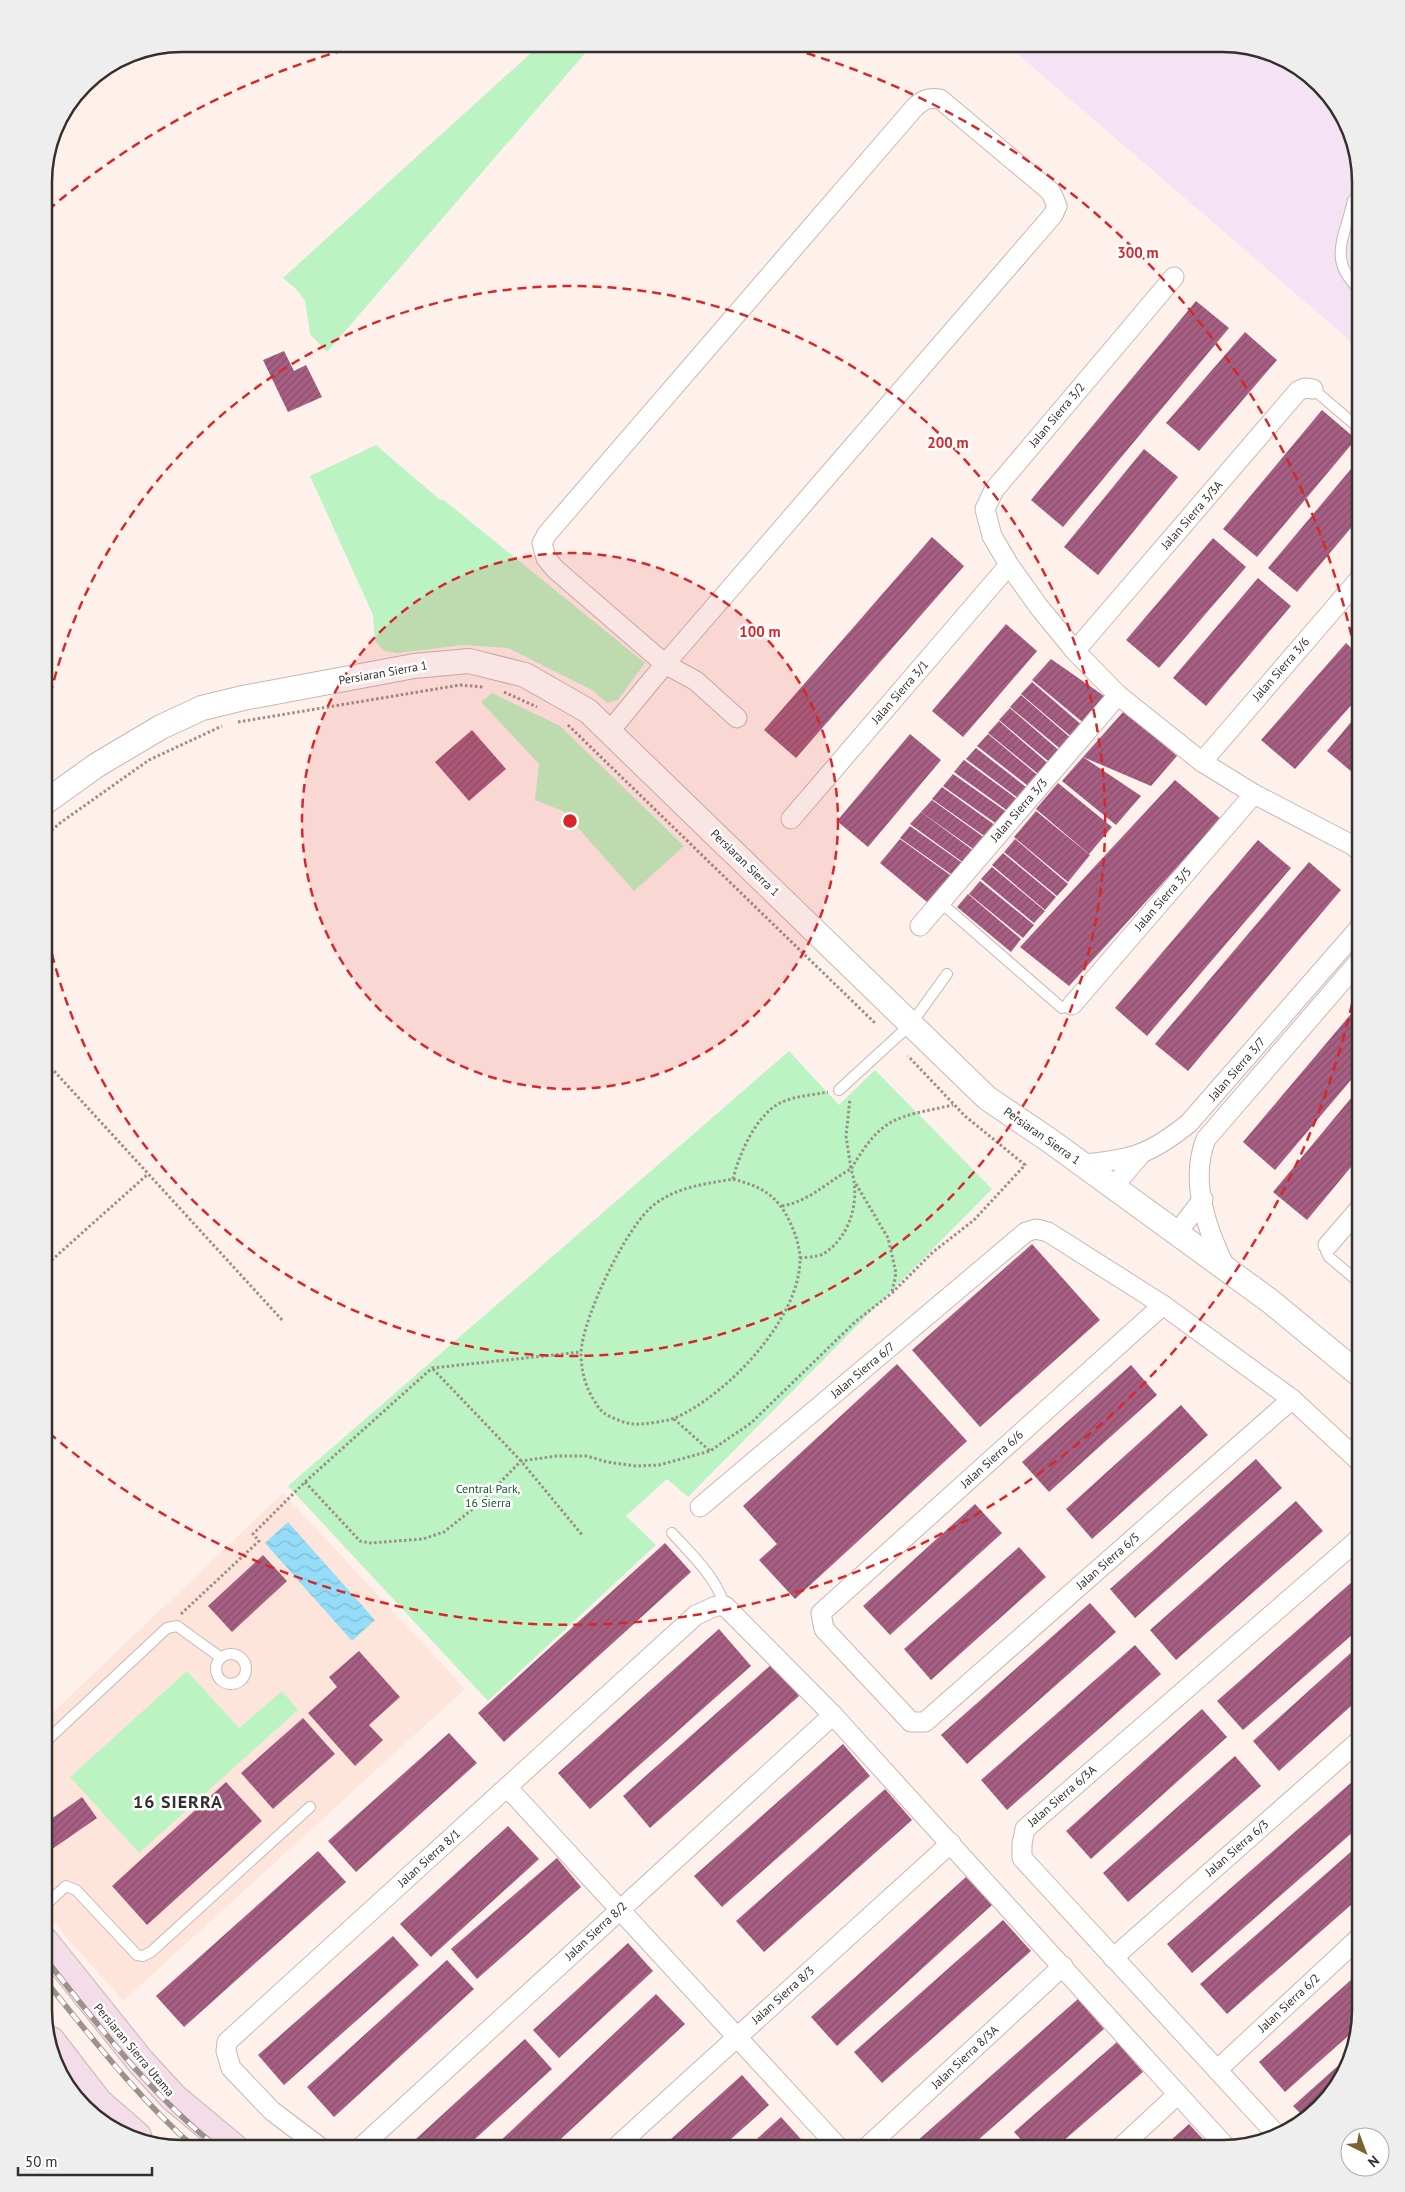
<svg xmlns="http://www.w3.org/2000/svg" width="1405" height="2192" viewBox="0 0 1405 2192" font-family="'PT Sans',sans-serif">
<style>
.built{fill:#fee5db}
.industrial{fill:#f4e3f5}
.park{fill:#bbf4c2}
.water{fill:url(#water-waves)}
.building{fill:url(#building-hatch)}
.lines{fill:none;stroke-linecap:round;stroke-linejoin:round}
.service-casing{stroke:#c7b7b1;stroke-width:12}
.minor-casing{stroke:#c7b7b1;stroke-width:21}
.tertiary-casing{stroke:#c7b7b1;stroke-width:26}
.secondary-casing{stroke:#c7b7b1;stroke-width:30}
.path{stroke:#998f8b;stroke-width:3;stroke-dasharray:2.5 2.5;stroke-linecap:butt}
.service{stroke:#fff;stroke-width:10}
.minor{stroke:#fff;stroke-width:19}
.tertiary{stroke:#fff;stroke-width:24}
.secondary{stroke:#f4dce9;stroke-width:28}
.rail-casing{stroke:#9c918d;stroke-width:5.5}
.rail{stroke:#fff;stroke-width:4;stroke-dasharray:11;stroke-linecap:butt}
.ring{fill:none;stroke:#d62828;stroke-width:2.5;stroke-dasharray:9 6}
.labels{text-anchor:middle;stroke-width:5;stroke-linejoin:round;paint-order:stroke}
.street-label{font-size:12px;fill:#352f2c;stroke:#fff}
.park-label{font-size:12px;fill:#115724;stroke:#fff}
.district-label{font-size:18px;font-weight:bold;letter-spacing:1px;fill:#352f2c;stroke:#fff}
.rim{fill:none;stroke:#352f2c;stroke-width:2.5}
.centre{fill:#d62828;stroke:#fff;stroke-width:2.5}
.ring-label{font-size:15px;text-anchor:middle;font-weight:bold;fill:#d62828;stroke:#fff;stroke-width:5;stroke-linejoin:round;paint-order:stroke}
</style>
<defs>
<pattern id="water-waves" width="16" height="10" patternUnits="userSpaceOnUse" patternTransform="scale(1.25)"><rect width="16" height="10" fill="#94dcf8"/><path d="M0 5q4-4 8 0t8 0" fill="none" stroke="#80bdd5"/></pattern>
<pattern id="building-hatch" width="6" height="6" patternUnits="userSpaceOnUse" patternTransform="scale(1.25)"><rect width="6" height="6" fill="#a65f82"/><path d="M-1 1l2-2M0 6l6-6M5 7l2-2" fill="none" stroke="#884f6b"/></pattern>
</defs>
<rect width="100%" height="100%" fill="#fef0eb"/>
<!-- built -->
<polygon class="built" points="283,1493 465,1689 123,2001 44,1911 44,1721"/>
<!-- industrial -->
<polygon class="industrial" points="1006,44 1232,44 1300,67 1347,121 1361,182 1361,350"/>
<!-- park -->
<g class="park">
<polygon points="541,44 593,44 327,352 310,334 305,301 297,290 283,278"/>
<polygon points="376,445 439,499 445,501 645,663 618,700 607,703 592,690 508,648 464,645 397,653 384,651 375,641 373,615 310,476"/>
<polygon points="492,693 560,726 684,846 634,891 563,811 535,800 539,764 481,702"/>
<polygon points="789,1051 839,1105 875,1070 992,1189 688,1497 667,1479 626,1516 656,1545 488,1701 288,1486"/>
<polygon points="187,1671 239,1728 282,1691 298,1710 139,1853 70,1777"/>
</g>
<!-- water -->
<polygon class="water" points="288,1522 375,1620 352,1641 265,1543"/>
<!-- building -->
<g class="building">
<polygon points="1196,301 1229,328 1063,527 1031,500"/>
<polygon points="1245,332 1277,360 1199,451 1166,423"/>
<polygon points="284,351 294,371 306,365 322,397 288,412 263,360"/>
<polygon points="1322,410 1356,439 1257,557 1223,529"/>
<polygon points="1144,449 1178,477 1098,575 1064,547"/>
<polygon points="1361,457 1361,516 1297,592 1268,568"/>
<polygon points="932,537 964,566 796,758 764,730"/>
<polygon points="1213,538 1246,567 1159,668 1126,640"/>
<polygon points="1258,578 1291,606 1206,706 1173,678"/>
<polygon points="1006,624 1037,651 963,737 932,711"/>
<polygon points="1346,643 1361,657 1361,694 1295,769 1261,740"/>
<polygon points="1051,659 1107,698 1086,725 1032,680"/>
<polygon points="1032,682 1084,727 1074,739 1021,694"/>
<polygon points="1021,695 1073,740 1064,752 1010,707"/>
<polygon points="1010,708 1062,753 1053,765 999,720"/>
<polygon points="1361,710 1361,776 1359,778 1327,751"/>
<polygon points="1124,711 1177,756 1151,786 1083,757"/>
<polygon points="999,721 1051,766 1042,777 988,733"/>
<polygon points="472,730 506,769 469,801 435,762"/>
<polygon points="910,734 941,760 868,847 837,821"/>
<polygon points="988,734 1041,778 1032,789 977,746"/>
<polygon points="976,748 1031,791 1022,801 966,759"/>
<polygon points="1083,757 1141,796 1116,825 1062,781"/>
<polygon points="964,760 1021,802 1012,814 954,772"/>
<polygon points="953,774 1011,815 1001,827 943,786"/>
<polygon points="1175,780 1221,819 1069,986 1020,947"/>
<polygon points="1058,783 1112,827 1089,854 1036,809"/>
<polygon points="942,787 999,828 990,840 932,799"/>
<polygon points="932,800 989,841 979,853 921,812"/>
<polygon points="1036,811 1090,855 1068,882 1014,837"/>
<polygon points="921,812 978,854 968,866 910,824"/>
<polygon points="910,826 968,867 958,879 900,838"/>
<polygon points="900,839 957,880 933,907 880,863"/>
<polygon points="1015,839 1068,884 1057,896 1004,852"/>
<polygon points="1258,840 1291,868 1147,1036 1115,1008"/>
<polygon points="1003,853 1056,897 1045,910 992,865"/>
<polygon points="1309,862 1341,890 1188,1071 1155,1044"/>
<polygon points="992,867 1045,911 1034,923 981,879"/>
<polygon points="980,881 1034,925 1023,938 969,894"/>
<polygon points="968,894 1021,939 1011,952 957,907"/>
<polygon points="1361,1002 1361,1068 1275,1170 1243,1142"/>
<polygon points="1361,1086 1361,1155 1307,1220 1273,1192"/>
<polygon points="1032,1244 1100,1320 980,1427 912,1350"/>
<polygon points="897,1364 967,1441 795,1599 759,1560 777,1544 743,1506"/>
<polygon points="1131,1365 1157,1395 1049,1492 1022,1462"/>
<polygon points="1181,1405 1208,1435 1092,1539 1066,1509"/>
<polygon points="1256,1459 1282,1488 1135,1618 1110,1589"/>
<polygon points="1296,1501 1323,1531 1176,1660 1150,1630"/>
<polygon points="975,1504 1002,1533 890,1635 863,1606"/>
<polygon points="665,1543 691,1572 504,1742 478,1713"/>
<polygon points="1019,1547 1046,1577 931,1680 904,1649"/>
<polygon points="263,1555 287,1581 232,1632 208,1606"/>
<polygon points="1361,1574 1361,1627 1243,1730 1217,1701"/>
<polygon points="1090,1603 1116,1632 967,1764 941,1735"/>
<polygon points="719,1629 751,1666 590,1809 558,1773"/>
<polygon points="1135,1645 1161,1674 1007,1810 981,1780"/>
<polygon points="1354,1650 1361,1658 1361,1697 1279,1771 1253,1741"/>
<polygon points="359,1651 400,1697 369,1725 383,1740 355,1766 308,1713 337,1687 329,1677"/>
<polygon points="772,1664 799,1696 650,1828 623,1796"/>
<polygon points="1202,1709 1227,1737 1091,1859 1066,1831"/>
<polygon points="303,1718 335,1754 273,1809 241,1773"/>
<polygon points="449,1733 477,1763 356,1872 328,1841"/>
<polygon points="843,1744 870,1776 722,1907 694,1876"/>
<polygon points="1235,1756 1261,1786 1128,1902 1103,1873"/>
<polygon points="1361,1774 1361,1825 1192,1973 1167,1944"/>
<polygon points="226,1782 262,1821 147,1925 112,1886"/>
<polygon points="885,1789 912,1820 764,1952 736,1921"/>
<polygon points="82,1797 97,1818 48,1852 44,1846 44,1824"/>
<polygon points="508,1826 539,1859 431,1957 400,1924"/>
<polygon points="1361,1843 1361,1896 1227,2014 1200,1984"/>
<polygon points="318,1851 346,1882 184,2027 156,1996"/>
<polygon points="557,1858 581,1887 477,1979 451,1949"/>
<polygon points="966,1877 992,1905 837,2046 811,2017"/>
<polygon points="1003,1920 1031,1951 882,2083 854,2052"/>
<polygon points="393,1936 419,1965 284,2085 258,2055"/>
<polygon points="628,1943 653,1971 559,2058 533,2030"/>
<polygon points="447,1960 474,1989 334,2117 307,2087"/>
<polygon points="1361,1971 1361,2010 1356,2029 1285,2092 1259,2062"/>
<polygon points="656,1994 685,2024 551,2148 498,2148 496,2145"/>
<polygon points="1078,1999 1104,2029 969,2148 921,2148 916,2142"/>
<polygon points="525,2039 552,2069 465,2148 406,2148"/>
<polygon points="1117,2042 1143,2072 1055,2148 1029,2148 1014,2132"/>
<polygon points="1349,2056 1343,2079 1303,2116 1293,2106"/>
<polygon points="742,2075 769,2105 721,2148 661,2148"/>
<polygon points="781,2117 808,2147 807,2148 747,2148"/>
<polygon points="1189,2124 1211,2148 1162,2148"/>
<polygon points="1005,2139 1013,2148 994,2148"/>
</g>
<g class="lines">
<!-- service casing -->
<g class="service-casing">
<g id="service">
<path d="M1361 291C1326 260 1345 239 1353 200L1361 195"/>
<polyline points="1313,389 1361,430"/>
<polyline points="940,902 1062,1008 1072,1005"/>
<polyline points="839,1090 911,1024 947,974"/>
<polyline points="1328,1245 1326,1251 1329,1257 1361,1284"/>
<path d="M672 1533C693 1556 715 1576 725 1606"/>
<circle cx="231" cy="1669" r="15"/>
<polyline points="44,1743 167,1628 177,1626 220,1657"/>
<polyline points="44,1906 66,1886 76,1890 137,1955 143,1956 151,1952 310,1807"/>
</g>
</g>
<!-- minor casing -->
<g class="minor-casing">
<g id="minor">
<polyline points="1174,277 994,490 985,509 992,536 1009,565 1039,607 1075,651 1118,695 1202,762 1254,794 1352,845 1361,852"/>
<polyline points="1075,651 1298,391 1305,388 1313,389"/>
<path d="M609 732 665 664 1053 215 1057 206 1051 192 940 99C928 97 923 100 915 107L547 534 542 543 546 558 555 569 665 664 696 681 737 718"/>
<polyline points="1202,762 1361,577"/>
<polyline points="791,819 1009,565"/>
<polyline points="920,926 1118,695"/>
<polyline points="1072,1005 1254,794"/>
<path d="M1083 1164C1131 1160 1151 1154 1189 1123L1361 926"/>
<polyline points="1113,1187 1141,1154"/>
<polyline points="1177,1233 1203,1199"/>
<polyline points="1328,1245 1361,1207"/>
<path d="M1226 1269C1207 1230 1189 1181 1206 1139L1361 959"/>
<polyline points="1163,1305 821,1613 824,1629 911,1722 925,1722 1292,1399"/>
<polyline points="700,1507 1026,1232 1036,1229 1048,1232 1163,1305 1292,1399 1361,1463"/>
<polyline points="507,1787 839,2148"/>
<polyline points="1113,1958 1361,1739"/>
<polyline points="1217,2070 1361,1936"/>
<polyline points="1277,2135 1022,1858 1022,1844 1025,1829 1361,1537"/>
<polyline points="321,2148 272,2111 231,2068 226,2051 227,2042 696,1615 716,1606 725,1606 833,1715 1226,2147"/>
<polyline points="360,2148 833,1715"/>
<polyline points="615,2148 951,1843"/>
<polyline points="866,2148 1063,1966"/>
<polyline points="1120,2148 1178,2094"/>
</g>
</g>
<!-- tertiary casing -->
<g class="tertiary-casing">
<polyline id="tertiary" points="44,803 97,765 161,727 202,708 243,698 414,666 469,661 525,675 588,711 987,1098 1049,1140 1270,1301 1361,1376"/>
</g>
<!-- secondary casing -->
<g class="secondary-casing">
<g id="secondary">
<polyline points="44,1941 140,2061 173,2097 234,2148"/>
<polyline points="51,2041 98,2102 137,2136"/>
</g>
</g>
<!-- path -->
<g class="path">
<polyline points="504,692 537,707"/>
<polyline points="238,722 460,685 483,687"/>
<polyline points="568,725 876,1024"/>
<polyline points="44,837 60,823 149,760 222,726"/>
<polyline points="44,1060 283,1321"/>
<path d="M733 1179C762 1187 777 1195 790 1222 795 1233 800 1247 800 1259 800 1319 727 1395 675 1418 668 1421 641 1425 634 1424 626 1424 616 1419 609 1416 601 1412 598 1407 594 1400 585 1387 581 1369 581 1353 582 1319 627 1224 655 1204 679 1186 706 1184 733 1179Z"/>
<path d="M733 1179C739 1154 757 1113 782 1102 796 1096 813 1095 828 1092"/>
<polyline points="856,1184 888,1238 896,1273 892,1292"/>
<path d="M782 1206C810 1201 827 1182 851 1169L846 1136 850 1099"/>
<path d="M800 1258C807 1257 817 1257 823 1254 851 1237 861 1198 851 1169 883 1115 895 1118 953 1105"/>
<polyline points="44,1267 148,1174"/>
<polyline points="433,1369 521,1461 583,1536"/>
<polyline points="674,1419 710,1451"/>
<polyline points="305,1482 360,1541 370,1543 423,1539 444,1532 480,1503 521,1461 557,1456 587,1456 607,1462 636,1466 659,1465 710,1451 751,1423 856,1321 892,1293 933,1252 974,1220 1025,1165 965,1116 908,1056"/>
<polyline points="181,1614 259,1541 253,1534 305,1482 432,1368 581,1352"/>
</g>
<!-- service -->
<use href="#service" class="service"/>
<!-- minor -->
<use href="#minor" class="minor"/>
<!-- tertiary -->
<use href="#tertiary" class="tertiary"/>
<!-- secondary -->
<use href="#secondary" class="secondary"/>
<!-- rail casing -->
<g class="rail-casing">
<g id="rail">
<path d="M44 1957C99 2026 148 2092 218 2148"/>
<path d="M44 1979C92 2038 138 2098 195 2148"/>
</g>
</g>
<!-- rail -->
<use href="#rail" class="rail"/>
</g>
<!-- distance rings -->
<circle cx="570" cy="821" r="268" fill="#d62828" fill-opacity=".12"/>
<g class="ring">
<circle cx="570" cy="821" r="268"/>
<path d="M44 724A535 535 0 1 1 44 918"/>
<path d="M1361 960A803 803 0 0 1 48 1432M48 210A803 803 0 0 1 362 45M778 45A803 803 0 0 1 1361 682"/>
</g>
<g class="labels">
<!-- street labels -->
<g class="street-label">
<text transform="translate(1057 415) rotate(-50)" y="4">Jalan Sierra 3/2</text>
<text transform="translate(1192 515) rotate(-49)" y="4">Jalan Sierra 3/3A</text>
<text transform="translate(1281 669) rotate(-49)" y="4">Jalan Sierra 3/6</text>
<text transform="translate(383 673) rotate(-10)" y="4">Persiaran Sierra 1</text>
<text transform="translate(900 692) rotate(-49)" y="4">Jalan Sierra 3/1</text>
<text transform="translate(1019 810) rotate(-49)" y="4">Jalan Sierra 3/3</text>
<text transform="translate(745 863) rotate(44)" y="4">Persiaran Sierra 1</text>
<text transform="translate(1163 899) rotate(-49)" y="4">Jalan Sierra 3/5</text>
<text transform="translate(1237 1069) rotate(-49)" y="4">Jalan Sierra 3/7</text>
<text transform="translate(1042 1136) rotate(35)" y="4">Persiaran Sierra 1</text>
<text transform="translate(863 1370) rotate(-40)" y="4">Jalan Sierra 6/7</text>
<text transform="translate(992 1459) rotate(-42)" y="4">Jalan Sierra 6/6</text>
<text transform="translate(1108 1561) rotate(-41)" y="4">Jalan Sierra 6/5</text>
<text transform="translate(1062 1796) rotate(-41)" y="4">Jalan Sierra 6/3A</text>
<text transform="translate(1237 1848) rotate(-41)" y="4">Jalan Sierra 6/3</text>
<text transform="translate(429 1858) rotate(-42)" y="4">Jalan Sierra 8/1</text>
<text transform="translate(596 1931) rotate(-43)" y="4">Jalan Sierra 8/2</text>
<text transform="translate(783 1995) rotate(-42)" y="4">Jalan Sierra 8/3</text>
<text transform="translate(1289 2003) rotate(-43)" y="4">Jalan Sierra 6/2</text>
<text transform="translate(134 2050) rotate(50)" y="4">Persiaran Sierra Utama</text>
<text transform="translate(965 2057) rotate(-43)" y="4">Jalan Sierra 8/3A</text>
</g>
<!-- park labels -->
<g class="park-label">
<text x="488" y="1493">Central Park,<tspan x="488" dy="14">16 Sierra</tspan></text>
</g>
<!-- district labels -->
<g class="district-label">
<text x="178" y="1808">16 SIERRA</text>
</g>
</g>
<!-- crop -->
<path d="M0 0H1405V2192H0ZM182 52H1222A130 130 0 0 1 1352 182V2010A130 130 0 0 1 1222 2140H182A130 130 0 0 1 52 2010V182A130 130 0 0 1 182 52Z" fill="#efeeee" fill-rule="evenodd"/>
<path class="rim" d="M182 52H1222A130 130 0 0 1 1352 182V2010A130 130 0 0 1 1222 2140H182A130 130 0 0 1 52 2010V182A130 130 0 0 1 182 52Z"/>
<circle cx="570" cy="821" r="8" class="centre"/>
<g class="ring-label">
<text x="1138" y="258">300 m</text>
<text x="948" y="448">200 m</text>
<text x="760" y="637">100 m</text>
</g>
<!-- north arrow -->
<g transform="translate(1365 2152) rotate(138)"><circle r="24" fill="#ffffff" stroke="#aeacab"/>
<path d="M0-4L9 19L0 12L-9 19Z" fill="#796333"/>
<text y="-8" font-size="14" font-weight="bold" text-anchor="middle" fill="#352f2c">N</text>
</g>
<!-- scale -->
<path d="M18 2167v8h134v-8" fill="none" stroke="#352f2c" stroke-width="2.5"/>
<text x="25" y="2167" font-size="15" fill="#352f2c" stroke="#ffffff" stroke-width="4" paint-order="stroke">50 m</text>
</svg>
